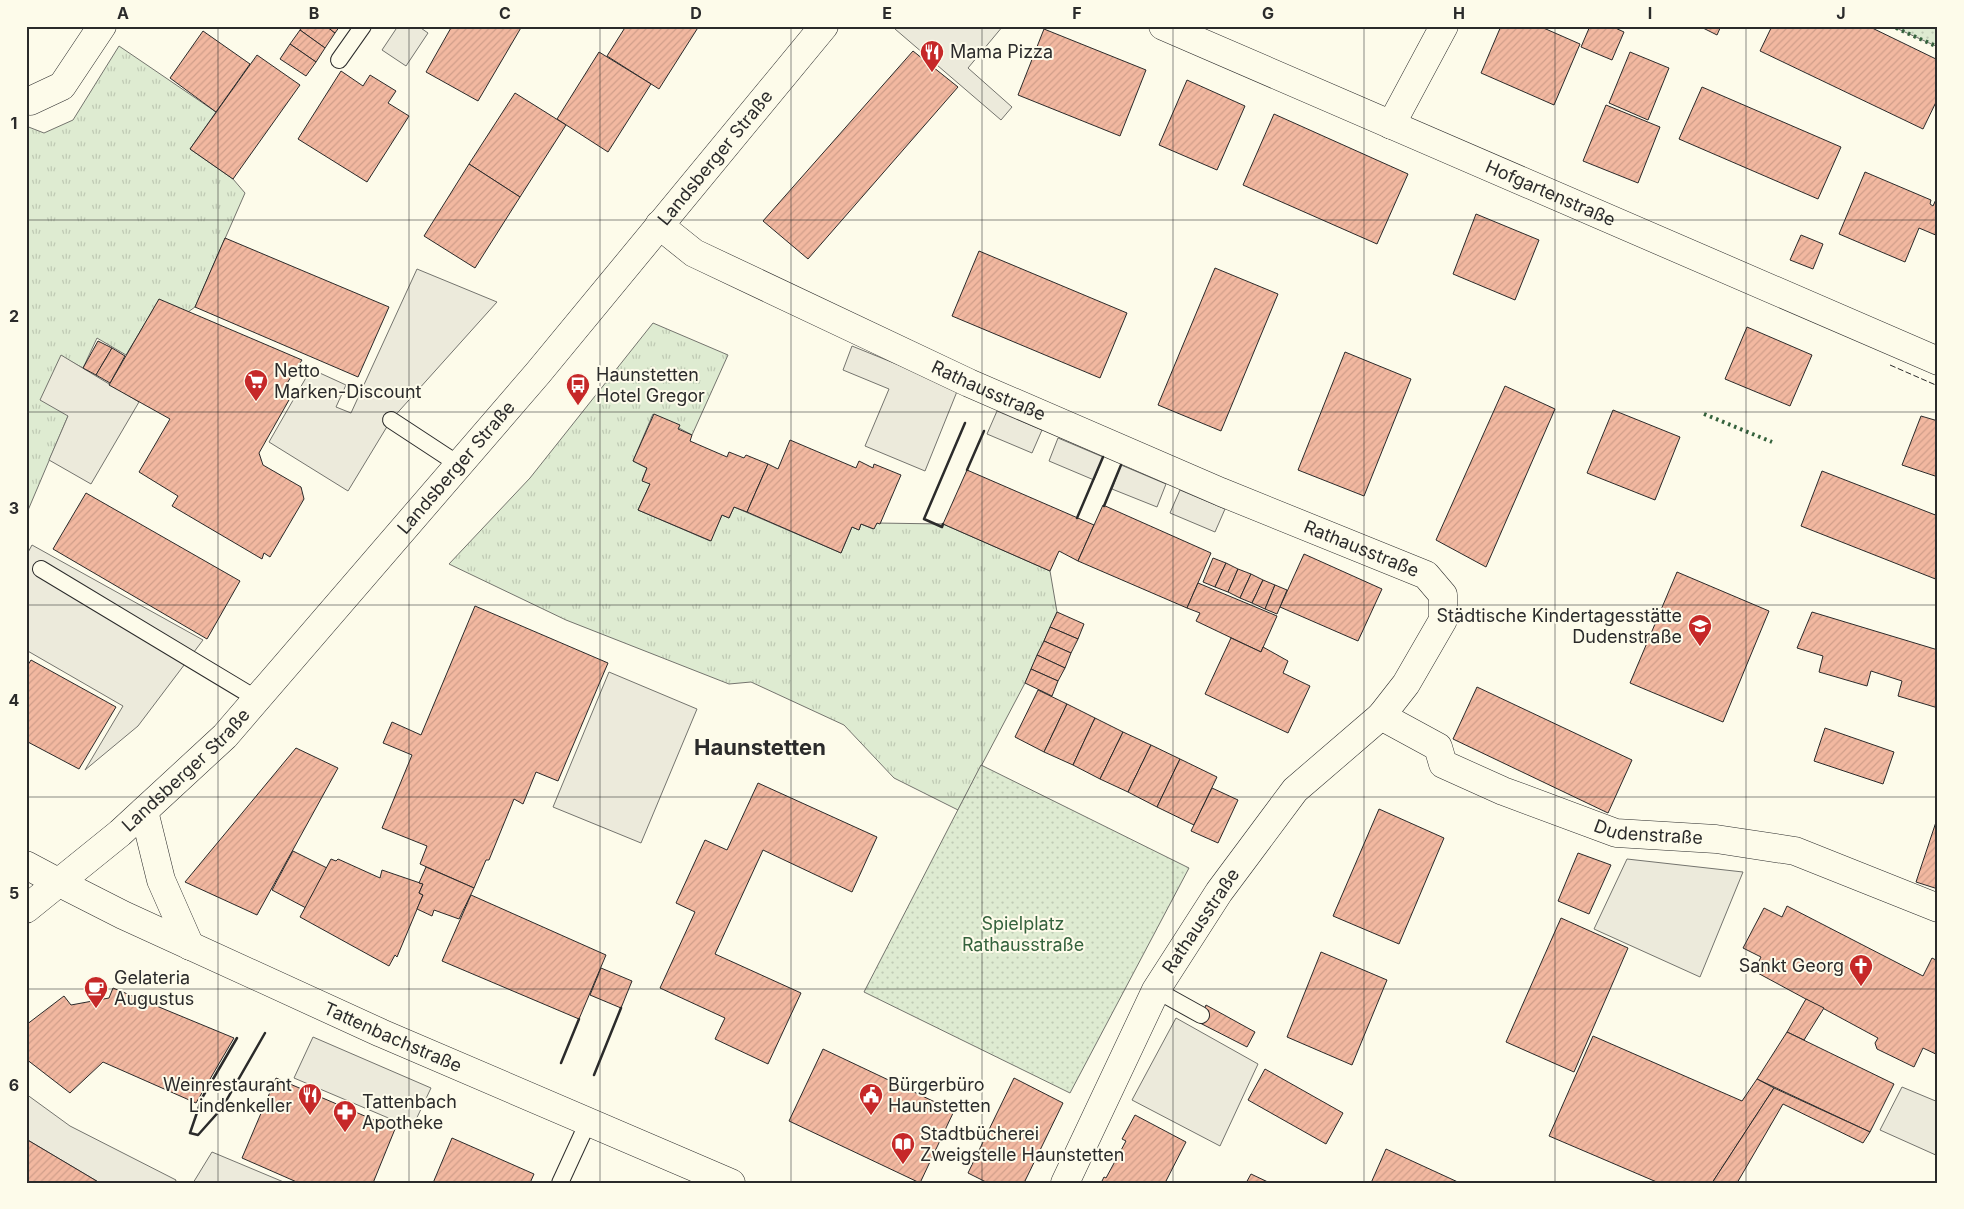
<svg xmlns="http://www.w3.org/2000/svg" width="1964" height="1209" viewBox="0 0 1964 1209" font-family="Inter,sans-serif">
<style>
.grass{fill:url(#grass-tufts);stroke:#74746e}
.park{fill:url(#park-dots);stroke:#74746e}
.parking{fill:#eceadb;stroke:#74746e}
.building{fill:url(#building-hatch);stroke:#2b2b2b}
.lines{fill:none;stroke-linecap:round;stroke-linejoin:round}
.service-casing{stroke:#2b2b2b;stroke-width:18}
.minor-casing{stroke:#2b2b2b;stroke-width:29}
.tertiary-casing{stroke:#2b2b2b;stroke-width:29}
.secondary-casing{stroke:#2b2b2b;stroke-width:29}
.service{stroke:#fdfbea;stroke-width:16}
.minor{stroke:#fdfbea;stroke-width:28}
.tertiary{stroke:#fdfbea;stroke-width:28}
.secondary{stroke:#fdfbea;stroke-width:28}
.hedge{stroke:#34623c;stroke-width:4;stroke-dasharray:2.5 4;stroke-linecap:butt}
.fence{stroke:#2b2b2b;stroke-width:1;stroke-dasharray:6 2.5;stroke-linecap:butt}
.wall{stroke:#2b2b2b;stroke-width:2.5}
.grid{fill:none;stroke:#2b2b2b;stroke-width:1;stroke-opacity:0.55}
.labels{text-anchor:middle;stroke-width:4;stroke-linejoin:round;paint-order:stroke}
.poi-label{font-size:18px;fill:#2b2b2b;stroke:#fdfbea;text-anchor:start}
.street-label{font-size:18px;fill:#2b2b2b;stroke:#fdfbea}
.park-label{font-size:18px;fill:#34623c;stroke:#fdfbea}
.district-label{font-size:22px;font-weight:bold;fill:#2b2b2b;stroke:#fdfbea}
.neatline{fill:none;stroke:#2b2b2b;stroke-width:2}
.grid-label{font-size:16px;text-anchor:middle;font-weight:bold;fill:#2b2b2b}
</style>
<defs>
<pattern id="grass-tufts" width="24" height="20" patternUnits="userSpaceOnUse" patternTransform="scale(1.25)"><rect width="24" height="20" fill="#deebd1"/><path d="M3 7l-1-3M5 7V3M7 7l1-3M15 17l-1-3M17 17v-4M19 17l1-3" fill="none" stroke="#bfcab4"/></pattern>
<pattern id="park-dots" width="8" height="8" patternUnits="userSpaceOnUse" patternTransform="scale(1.25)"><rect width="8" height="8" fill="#deebd1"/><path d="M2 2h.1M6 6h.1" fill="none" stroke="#bfcab4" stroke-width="1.8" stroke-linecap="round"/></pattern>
<pattern id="building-hatch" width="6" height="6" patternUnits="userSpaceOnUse" patternTransform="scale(1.25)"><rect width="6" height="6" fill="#f2b8a0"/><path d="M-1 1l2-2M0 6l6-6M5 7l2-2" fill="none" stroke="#d09e8a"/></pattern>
</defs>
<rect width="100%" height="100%" fill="#fdfbea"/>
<!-- grass -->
<g class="grass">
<polygon points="119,46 216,112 190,149 233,179 245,193 195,307 188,312 159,300 126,355 97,338 83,368 61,356 68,416 26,515 26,126 44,133 73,120"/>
<polygon points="653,323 728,355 692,435 653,414 633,461 647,468 642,480 650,484 638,510 710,541 722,515 729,518 734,507 841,553 852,527 859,530 861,524 873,529 877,523 943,524 1050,571 1057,612 1025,683 958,810 894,778 844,725 751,682 729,684 566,620 449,564 530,478"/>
</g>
<!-- park -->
<g class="park">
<polygon points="1897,26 1938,26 1938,47 1896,28"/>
<polygon points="981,765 1189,868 1070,1093 864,992"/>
</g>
<!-- parking -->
<g class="parking">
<polygon points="398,26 418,26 428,33 406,66 382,50"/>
<polygon points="897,26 1003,26 968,68 1012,107 1001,120 895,29"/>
<polygon points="417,269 497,302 391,420 348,491 269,442 311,369 346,385 336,407 351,413"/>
<polygon points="852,346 958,389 925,471 865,446 889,389 843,370"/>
<polygon points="61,355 139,402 91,484 49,460 68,416 40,400"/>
<polygon points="997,411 1042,430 1032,453 987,434"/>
<polygon points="1058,438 1103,457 1094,480 1049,461"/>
<polygon points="1121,465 1166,484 1157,507 1112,489"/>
<polygon points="1180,490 1225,509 1215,532 1170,513"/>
<polygon points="32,545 203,640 138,726 85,770 123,706 26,650 26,556"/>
<polygon points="609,672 697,709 641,843 553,807"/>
<polygon points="1627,859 1743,872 1700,977 1594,929"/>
<polygon points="1176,1018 1258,1064 1220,1146 1132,1100"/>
<polygon points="313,1037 431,1088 412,1128 294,1078"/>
<polygon points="1902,1087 1938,1102 1938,1156 1880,1130"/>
<polygon points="26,1094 70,1126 176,1180 175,1183 100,1183 26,1139"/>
<polygon points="212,1152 286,1183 193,1183"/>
</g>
<!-- building -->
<g class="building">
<polygon points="302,26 326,26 335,33 325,48 300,30"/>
<polygon points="326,26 340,26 335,33"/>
<polygon points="452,26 522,26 478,101 426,72"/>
<polygon points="626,26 699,26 659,89 607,56"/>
<polygon points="1501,26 1539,26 1580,44 1554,105 1481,73"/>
<polygon points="1590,26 1611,26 1624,32 1612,60 1581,47"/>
<polygon points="1699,26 1721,26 1717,35"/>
<polygon points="1772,26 1868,26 1938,60 1938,98 1923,129 1760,51"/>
<polygon points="1044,29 1146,70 1120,136 1018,95"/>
<polygon points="300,30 325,48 316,62 290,44"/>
<polygon points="203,31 250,64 216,112 170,78"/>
<polygon points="290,44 316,62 306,76 280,59"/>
<polygon points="913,51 958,87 808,259 763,221"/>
<polygon points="599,52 651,84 608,152 557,119"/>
<polygon points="1630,52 1669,68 1648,120 1609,103"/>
<polygon points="257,55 300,85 233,179 190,149"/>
<polygon points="341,71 363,86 370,75 396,91 388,103 409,116 367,182 298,139"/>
<polygon points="1187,80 1245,106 1217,170 1159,145"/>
<polygon points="1702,87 1841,147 1818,199 1679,139"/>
<polygon points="515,93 566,125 520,197 469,164"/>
<polygon points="1606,105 1660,127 1638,183 1583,161"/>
<polygon points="1274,114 1408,174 1377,244 1243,185"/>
<polygon points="469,164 520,197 475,268 424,236"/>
<polygon points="1865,172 1931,200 1930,204 1933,206 1938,195 1938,236 1919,228 1905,262 1839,234"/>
<polygon points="1476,214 1539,240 1515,300 1453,274"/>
<polygon points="1801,235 1823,244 1813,269 1790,260"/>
<polygon points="225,238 389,307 358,377 195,307"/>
<polygon points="979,251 1127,313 1100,378 952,316"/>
<polygon points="1215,268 1278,294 1221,431 1158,405"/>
<polygon points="159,299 302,360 280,394 289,400 259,453 263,465 301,487 304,499 270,557 264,553 262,559 172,506 178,496 139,472 170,419 109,385"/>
<polygon points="1747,327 1812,355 1790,406 1725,379"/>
<polygon points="98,341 112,348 96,375 83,368"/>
<polygon points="112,348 125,356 110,383 96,375"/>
<polygon points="1345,352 1411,379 1364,496 1298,470"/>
<polygon points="1505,386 1555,409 1486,567 1436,540"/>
<polygon points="1613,410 1680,437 1655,500 1587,473"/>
<polygon points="654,414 680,425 678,429 692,435 690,441 727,457 729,452 744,458 746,455 768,464 747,512 734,507 729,518 722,515 711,541 638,510 650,484 642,481 647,468 633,461"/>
<polygon points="1921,416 1938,421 1938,477 1902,465"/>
<polygon points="790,440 856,468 859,461 873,468 874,464 901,475 880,524 877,523 874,529 861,524 859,530 852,527 841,553 747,512 768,464 778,469"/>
<polygon points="967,470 1094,525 1078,561 1059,551 1050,571 943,524"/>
<polygon points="1822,471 1938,516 1938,580 1801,526"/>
<polygon points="86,493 240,581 207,639 53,549"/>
<polygon points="1103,505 1211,553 1187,608 1078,561"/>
<polygon points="1304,554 1382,589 1358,641 1280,607"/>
<polygon points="1213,558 1226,563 1215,587 1203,582"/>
<polygon points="1226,563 1238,569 1228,592 1215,587"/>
<polygon points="1238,569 1251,574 1240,598 1228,592"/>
<polygon points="1677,572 1769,611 1723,722 1630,683"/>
<polygon points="1251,574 1263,580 1252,603 1240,598"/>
<polygon points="1263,580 1275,585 1265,609 1252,603"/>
<polygon points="1198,583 1277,616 1261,652 1196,621 1200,613 1187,608"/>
<polygon points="1275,585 1287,590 1277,614 1265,609"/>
<polygon points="475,606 608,663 558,781 536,772 523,804 514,799 489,860 486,860 474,888 420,864 427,846 382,828 412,755 383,743 392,722 421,735"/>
<polygon points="1057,612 1084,624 1078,639 1050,627"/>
<polygon points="1812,612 1938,650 1938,708 1898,696 1902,681 1871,671 1867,686 1819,672 1823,656 1797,648"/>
<polygon points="1050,627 1078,639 1071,653 1044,641"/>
<polygon points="1231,638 1261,652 1263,647 1288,661 1283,673 1310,686 1288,733 1205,694"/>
<polygon points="1044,641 1071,653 1065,668 1037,655"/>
<polygon points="1037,655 1065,668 1058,681 1031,669"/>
<polygon points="31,660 116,707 79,769 26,741 26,668"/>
<polygon points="1031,669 1058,681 1052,696 1025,683"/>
<polygon points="1477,687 1632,760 1608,813 1453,739"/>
<polygon points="1038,690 1067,704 1044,752 1015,737"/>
<polygon points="1067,704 1095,718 1073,765 1044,752"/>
<polygon points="1095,718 1123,732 1100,779 1073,765"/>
<polygon points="1825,728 1894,752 1883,784 1814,761"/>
<polygon points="1123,732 1151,745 1128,792 1100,779"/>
<polygon points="1151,745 1180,759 1157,807 1128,792"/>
<polygon points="296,748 338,768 257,915 185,882"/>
<polygon points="1180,759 1217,777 1194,825 1157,807"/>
<polygon points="758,783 877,837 852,892 763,850 715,954 801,993 768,1064 715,1039 725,1018 660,988 695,912 676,903 705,840 727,850"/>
<polygon points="1212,788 1238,800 1218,843 1191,831"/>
<polygon points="1379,809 1444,838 1399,944 1333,916"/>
<polygon points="1938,816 1938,889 1916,882"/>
<polygon points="293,851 327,868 306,908 272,890"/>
<polygon points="1578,853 1611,865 1589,914 1558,901"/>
<polygon points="331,859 336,861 338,859 380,878 382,870 423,884 419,893 423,895 397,957 395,955 389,966 300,917"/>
<polygon points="426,867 474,888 459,919 434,910 432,916 417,909 423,895 419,893 423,884 419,883"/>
<polygon points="471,895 606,955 579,1019 442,961"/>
<polygon points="1787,906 1923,976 1932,958 1938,961 1938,1055 1923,1048 1914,1067 1877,1049 1875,1043 1878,1038 1754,971 1761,957 1743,948 1764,908 1782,917"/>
<polygon points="1561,918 1628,948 1574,1072 1506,1042"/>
<polygon points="1321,952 1387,980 1352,1065 1287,1037"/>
<polygon points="601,968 632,981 621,1008 590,995"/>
<polygon points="113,988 234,1038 196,1103 103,1062 70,1093 26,1059 26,1025 64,996 71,1005 109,998"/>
<polygon points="1806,999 1824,1008 1804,1040 1787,1032"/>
<polygon points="1206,1005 1255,1032 1247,1047 1198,1022"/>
<polygon points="1787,1032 1894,1084 1870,1132 1757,1079"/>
<polygon points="1593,1036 1742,1101 1757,1079 1774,1088 1712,1183 1659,1183 1549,1136"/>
<polygon points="823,1049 954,1111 920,1183 789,1121"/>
<polygon points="1265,1069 1343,1113 1326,1144 1248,1100"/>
<polygon points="276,1078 395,1129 373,1183 299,1183 242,1158"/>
<polygon points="1014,1078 1063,1103 1024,1183 988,1183 968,1173"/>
<polygon points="1774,1088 1870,1132 1863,1143 1783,1104 1737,1183 1712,1183"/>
<polygon points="1135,1115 1186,1142 1165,1183 1101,1183 1104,1177 1106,1178 1126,1141 1122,1139"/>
<polygon points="452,1138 534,1174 530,1183 433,1183"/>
<polygon points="26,1139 100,1183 26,1183"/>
<polygon points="1386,1149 1460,1183 1371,1183"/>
<polygon points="1251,1174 1270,1183 1246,1183"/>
</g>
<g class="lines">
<!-- service casing -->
<g class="service-casing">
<g id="service">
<polyline points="339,60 363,26"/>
<polyline points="391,420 458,464"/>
<polyline points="41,569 257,699"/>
<polyline points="1156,990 1201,1015"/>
<polyline points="560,1183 588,1122"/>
</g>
</g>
<!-- minor casing -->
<g class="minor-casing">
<g id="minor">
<path id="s1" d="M1163 26 1938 361"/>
<polyline points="26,100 30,101 62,86 102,26"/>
<polyline points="1391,125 1444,26"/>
<path id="s2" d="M659 225 694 253 969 383 1221 492 1426 575 1443 595V620L1406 684 1381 716 1295 790 1219 892 1156 990 1065 1183"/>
<path id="s3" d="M1381 716 1438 747 1443 764 1503 791 1616 833 1716 839 1795 851 1938 908"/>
</g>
</g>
<!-- tertiary casing -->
<g class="tertiary-casing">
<g id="tertiary">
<polyline points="144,811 161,880 190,946"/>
<path id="s4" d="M58 882 123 915 381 1033 731 1183"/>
</g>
</g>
<!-- secondary casing -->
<g class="secondary-casing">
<g id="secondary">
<polyline points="26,865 58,882"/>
<path id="s5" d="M26 909 120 833 225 736 538 373 824 26"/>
</g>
</g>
<!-- service -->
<use href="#service" class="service"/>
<!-- minor -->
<use href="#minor" class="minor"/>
<!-- tertiary -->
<use href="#tertiary" class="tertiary"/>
<!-- secondary -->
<use href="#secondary" class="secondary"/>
<!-- hedge -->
<g class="hedge">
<polyline points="1896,28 1938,47"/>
<polyline points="1704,414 1772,442"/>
</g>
<!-- fence -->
<polyline class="fence" points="1890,365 1938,386"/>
<!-- wall -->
<g class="wall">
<polyline points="967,470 984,431"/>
<polyline points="1104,506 1121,465"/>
<polyline points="1077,518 1103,457"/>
<polyline points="943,524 942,527 924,519 965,423"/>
<polyline points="237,1038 202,1098 190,1133 198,1135 222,1108 265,1033"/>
<polyline points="561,1063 579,1019"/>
<polyline points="594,1075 621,1008"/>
</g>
</g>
<!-- grid -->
<path class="grid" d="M218 26V1183M409 26V1183M600 26V1183M791 26V1183M982 26V1183M1173 26V1183M1364 26V1183M1555 26V1183M1746 26V1183M26 220H1938M26 412H1938M26 605H1938M26 797H1938M26 989H1938"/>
<!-- icons -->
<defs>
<g id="restaurant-pin" transform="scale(1.25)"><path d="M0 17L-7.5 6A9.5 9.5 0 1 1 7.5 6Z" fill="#c62828" stroke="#fdfbea"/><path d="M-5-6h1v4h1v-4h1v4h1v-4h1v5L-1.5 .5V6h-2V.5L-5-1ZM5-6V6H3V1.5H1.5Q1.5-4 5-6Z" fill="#fff"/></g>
<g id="supermarket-pin" transform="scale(1.25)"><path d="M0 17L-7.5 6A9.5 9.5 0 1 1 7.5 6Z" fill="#c62828" stroke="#fdfbea"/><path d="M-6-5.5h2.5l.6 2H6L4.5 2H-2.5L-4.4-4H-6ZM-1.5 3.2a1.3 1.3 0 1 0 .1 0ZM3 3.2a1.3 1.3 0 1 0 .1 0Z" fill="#fff"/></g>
<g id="bus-pin" transform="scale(1.25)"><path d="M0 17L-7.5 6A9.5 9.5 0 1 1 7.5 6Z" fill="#c62828" stroke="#fdfbea"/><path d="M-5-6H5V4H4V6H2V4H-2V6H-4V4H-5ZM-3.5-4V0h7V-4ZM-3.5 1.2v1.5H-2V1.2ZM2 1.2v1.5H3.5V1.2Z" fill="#fff"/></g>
<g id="school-pin" transform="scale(1.25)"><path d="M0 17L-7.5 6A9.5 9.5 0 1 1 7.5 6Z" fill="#c62828" stroke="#fdfbea"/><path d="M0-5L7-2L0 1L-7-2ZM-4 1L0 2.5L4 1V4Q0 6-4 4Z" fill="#fff"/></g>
<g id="church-pin" transform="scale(1.25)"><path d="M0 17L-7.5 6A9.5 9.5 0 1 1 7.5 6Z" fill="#c62828" stroke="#fdfbea"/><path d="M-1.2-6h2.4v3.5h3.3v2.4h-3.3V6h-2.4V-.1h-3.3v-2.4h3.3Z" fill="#fff"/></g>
<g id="cafe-pin" transform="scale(1.25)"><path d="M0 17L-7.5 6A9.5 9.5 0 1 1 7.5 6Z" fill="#c62828" stroke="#fdfbea"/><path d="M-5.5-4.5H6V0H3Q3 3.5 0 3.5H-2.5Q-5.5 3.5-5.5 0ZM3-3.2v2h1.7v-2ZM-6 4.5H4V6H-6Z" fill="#fff"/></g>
<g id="civic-pin" transform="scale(1.25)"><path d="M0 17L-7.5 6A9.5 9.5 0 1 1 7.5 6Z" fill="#c62828" stroke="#fdfbea"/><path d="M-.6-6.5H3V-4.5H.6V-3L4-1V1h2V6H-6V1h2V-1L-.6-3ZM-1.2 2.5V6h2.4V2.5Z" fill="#fff"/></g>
<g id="pharmacy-pin" transform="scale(1.25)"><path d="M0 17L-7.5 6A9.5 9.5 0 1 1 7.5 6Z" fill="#c62828" stroke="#fdfbea"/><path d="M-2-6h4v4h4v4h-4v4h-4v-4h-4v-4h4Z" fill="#fff"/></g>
<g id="library-pin" transform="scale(1.25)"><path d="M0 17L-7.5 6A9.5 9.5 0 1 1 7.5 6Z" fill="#c62828" stroke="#fdfbea"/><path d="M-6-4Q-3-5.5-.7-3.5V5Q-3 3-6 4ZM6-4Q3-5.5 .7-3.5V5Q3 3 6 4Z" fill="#fff"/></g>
</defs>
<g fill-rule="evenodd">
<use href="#restaurant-pin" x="932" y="52"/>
<use href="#supermarket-pin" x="256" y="381"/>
<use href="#bus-pin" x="578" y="385"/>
<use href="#school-pin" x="1700" y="626"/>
<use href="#church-pin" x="1861" y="966"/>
<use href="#cafe-pin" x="96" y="988"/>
<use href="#restaurant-pin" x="310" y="1095"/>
<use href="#civic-pin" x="871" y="1095"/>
<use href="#pharmacy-pin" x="345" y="1112"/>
<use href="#library-pin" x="903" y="1144"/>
</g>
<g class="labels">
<!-- poi labels -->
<g class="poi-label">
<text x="950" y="58">Mama Pizza</text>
<text x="274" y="377">Netto<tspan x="274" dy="21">Marken-Discount</tspan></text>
<text x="596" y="381">Haunstetten<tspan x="596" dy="21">Hotel Gregor</tspan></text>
<text x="1682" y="622" text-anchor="end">Städtische Kindertagesstätte<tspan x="1682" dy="21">Dudenstraße</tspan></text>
<text x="1844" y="972" text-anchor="end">Sankt Georg</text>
<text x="114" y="984">Gelateria<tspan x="114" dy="21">Augustus</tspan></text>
<text x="292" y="1091" text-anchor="end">Weinrestaurant<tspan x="292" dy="21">Lindenkeller</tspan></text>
<text x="888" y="1091">Bürgerbüro<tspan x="888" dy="21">Haunstetten</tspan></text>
<text x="362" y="1108">Tattenbach<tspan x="362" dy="21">Apotheke</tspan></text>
<text x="920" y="1140">Stadtbücherei<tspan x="920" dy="21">Zweigstelle Haunstetten</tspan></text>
</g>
<!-- street labels -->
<g class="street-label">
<text dy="6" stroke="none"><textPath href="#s5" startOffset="1022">Landsberger Straße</textPath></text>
<text dy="6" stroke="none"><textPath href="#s1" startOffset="422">Hofgartenstraße</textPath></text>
<text dy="6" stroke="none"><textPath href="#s2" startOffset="370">Rathausstraße</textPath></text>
<text dy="6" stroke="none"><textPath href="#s5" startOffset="618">Landsberger Straße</textPath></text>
<text dy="6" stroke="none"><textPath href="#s2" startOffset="775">Rathausstraße</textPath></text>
<text dy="6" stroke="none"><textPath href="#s5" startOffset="212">Landsberger Straße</textPath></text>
<text dy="6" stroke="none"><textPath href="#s3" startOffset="301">Dudenstraße</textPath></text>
<text transform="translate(1201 921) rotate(-56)" y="6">Rathausstraße</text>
<text dy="6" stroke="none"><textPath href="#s4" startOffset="369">Tattenbachstraße</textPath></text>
</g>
<!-- park labels -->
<g class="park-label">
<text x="1023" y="930">Spielplatz<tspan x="1023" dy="21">Rathausstraße</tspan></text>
</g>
<!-- district labels -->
<g class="district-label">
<text x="760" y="755">Haunstetten</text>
</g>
</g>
<!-- border -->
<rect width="1964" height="1209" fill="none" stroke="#fdfbea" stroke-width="55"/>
<rect x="28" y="28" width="1908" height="1154" class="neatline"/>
<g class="grid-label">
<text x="123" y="19">A</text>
<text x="314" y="19">B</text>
<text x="505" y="19">C</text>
<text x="696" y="19">D</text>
<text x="887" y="19">E</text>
<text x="1077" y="19">F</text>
<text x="1268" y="19">G</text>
<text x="1459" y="19">H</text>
<text x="1650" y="19">I</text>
<text x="1841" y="19">J</text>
<text x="14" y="129">1</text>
<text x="14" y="322">2</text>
<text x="14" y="514">3</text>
<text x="14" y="706">4</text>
<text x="14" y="899">5</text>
<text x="14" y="1091">6</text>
</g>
</svg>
